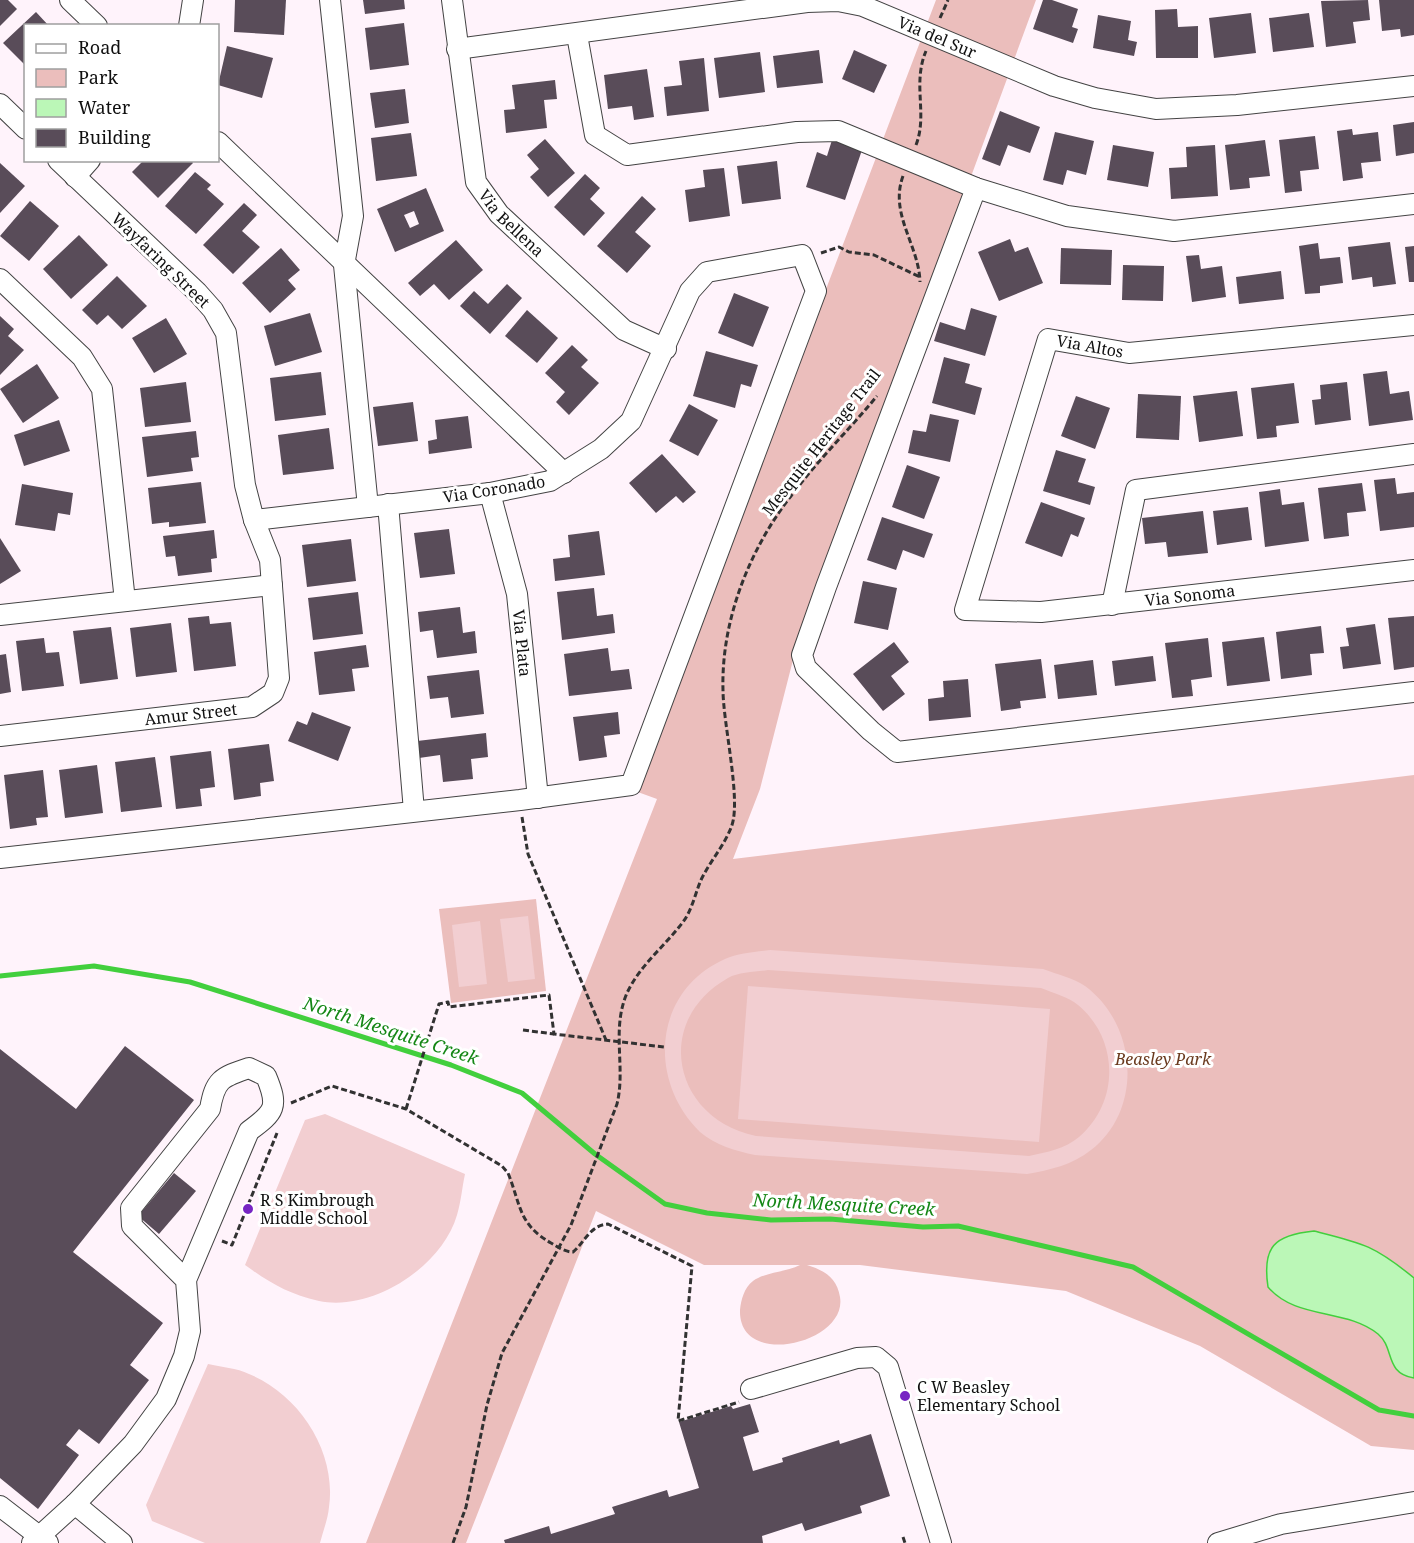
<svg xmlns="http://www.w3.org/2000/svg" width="1414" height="1543" viewBox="0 0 1414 1543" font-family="'Noto Serif',serif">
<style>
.green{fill:#ebbebc}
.pitch{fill:#f2ced1;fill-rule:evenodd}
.water{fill:#bbf7b7;stroke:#42cf3d;stroke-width:1.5}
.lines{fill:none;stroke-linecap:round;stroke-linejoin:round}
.stream{stroke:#42cf3d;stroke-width:5}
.building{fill:#594c59;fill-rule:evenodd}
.minor-casing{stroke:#434343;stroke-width:22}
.path{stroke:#323232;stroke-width:3;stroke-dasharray:6 3;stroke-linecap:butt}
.minor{stroke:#fff;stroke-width:20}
.poi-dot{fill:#7725c3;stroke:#fff;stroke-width:2}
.labels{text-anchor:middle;stroke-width:6;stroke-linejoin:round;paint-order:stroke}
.street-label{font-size:16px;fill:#101010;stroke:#fff}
.park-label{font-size:16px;font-style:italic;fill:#6a3a1e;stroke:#fff}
.poi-label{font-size:16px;fill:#101010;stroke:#fff;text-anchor:start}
.water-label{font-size:18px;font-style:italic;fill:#158716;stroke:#fff}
</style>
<rect width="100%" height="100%" fill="#fff3fb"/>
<!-- green -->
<g class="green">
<path d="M936 0H1036L793 660 760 789 733 859 1414 775V1450L1371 1446 1200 1346 1066 1291 860 1265H807C823 1270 837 1277 840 1297 848 1343 738 1370 740 1310 741 1300 744 1288 753 1281 765 1272 787 1272 800 1265H704L596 1211 466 1543H366L657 799 635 791Z"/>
<polygon points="536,899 546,991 451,1003 439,909"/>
</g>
<!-- pitch -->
<g class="pitch">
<polygon points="528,916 535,979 508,982 500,919"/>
<polygon points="480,921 487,984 459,987 452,925"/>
<path d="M770 950 1043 969C1056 974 1074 978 1085 986 1137 1024 1144 1109 1091 1150 1072 1165 1050 1170 1027 1174L755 1155C736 1151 715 1145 700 1132 647 1080 653 991 725 959 738 953 756 952 770 950ZM768 970 1041 988C1053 993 1069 997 1078 1005 1119 1039 1120 1102 1079 1137 1065 1149 1047 1152 1029 1156L756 1136C673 1119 652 1021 728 978 739 972 756 972 768 970Z"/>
<polygon points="748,986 1050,1009 1039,1142 738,1119"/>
<path d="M325 1114 465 1174C462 1188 461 1202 457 1215 442 1267 372 1312 319 1301 288 1294 270 1283 245 1265L305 1120Z"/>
<path d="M208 1364C221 1367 237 1368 249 1374 299 1394 337 1452 329 1507 328 1519 323 1531 320 1543H205L152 1521 146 1505Z"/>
</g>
<!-- water -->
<path class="water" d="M1314 1231C1362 1243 1374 1245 1414 1278V1378C1384 1373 1395 1348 1378 1334 1346 1308 1296 1320 1268 1287 1262 1247 1274 1235 1314 1231Z"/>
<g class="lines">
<!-- stream -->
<polyline class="stream" points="0,976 94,966 190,982 451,1065 522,1093 595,1154 665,1204 707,1213 771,1220 830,1219 923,1227 958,1226 1133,1267 1379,1410 1414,1416"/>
</g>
<!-- building -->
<g class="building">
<polygon points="0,0 8,0 17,9 0,26"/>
<polygon points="235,0 286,0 284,35 234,32"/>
<polygon points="363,0 404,0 405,9 365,14"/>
<polygon points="1043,0 1052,0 1078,9 1072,27 1078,29 1073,43 1033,29"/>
<polygon points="1368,0 1370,20 1353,22 1356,43 1326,47 1321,1"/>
<polygon points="1379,0 1414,0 1414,35 1401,37 1400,29 1382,31"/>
<polygon points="1177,9 1178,27 1198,26 1198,58 1156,58 1155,10"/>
<polygon points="36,12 49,26 26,26 26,66 3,43"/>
<polygon points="1251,13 1256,53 1214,58 1209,18"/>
<polygon points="1309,13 1314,47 1273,52 1269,18"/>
<polygon points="1098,15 1131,21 1128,40 1137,42 1134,56 1093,48"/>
<polygon points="404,23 409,65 370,70 365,28"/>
<polygon points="227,46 273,58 262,98 218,85"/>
<polygon points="819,50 823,83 777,88 773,56"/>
<polygon points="854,50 887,65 874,93 842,79"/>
<polygon points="760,52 765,92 719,98 714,58"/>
<polygon points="704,58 709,111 667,116 664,87 682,85 679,61"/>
<polygon points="647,69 654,117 634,120 632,106 608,109 604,75"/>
<polygon points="555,80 557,99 544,100 547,128 506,133 504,110 515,109 512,85"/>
<polygon points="405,89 409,123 375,128 370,93"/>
<polygon points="1000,111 1040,127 1030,153 1008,145 1000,166 982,159"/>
<polygon points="1414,122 1414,153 1396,156 1393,125"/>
<polygon points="1352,129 1353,135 1378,132 1381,161 1361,163 1363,178 1343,181 1337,131"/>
<polygon points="1055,132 1094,141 1086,175 1067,170 1063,185 1043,180"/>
<polygon points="411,133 417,176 376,181 371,138"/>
<polygon points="1315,136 1319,169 1300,171 1302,191 1285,193 1279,140"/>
<polygon points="545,139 575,173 548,197 530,177 539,169 527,155"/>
<polygon points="832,140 862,150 845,200 806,187 817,152 827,156"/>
<polygon points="1265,140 1270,176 1249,178 1250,188 1230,190 1225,145"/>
<polygon points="1113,145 1154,152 1148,187 1107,180"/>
<polygon points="1215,145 1218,196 1171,199 1169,168 1187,167 1186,147"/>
<polygon points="144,160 191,160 193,163 158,198 132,172"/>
<polygon points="777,161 781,199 742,204 737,166"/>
<polygon points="0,163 25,186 0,213"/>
<polygon points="724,168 730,216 689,222 685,190 705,187 703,170"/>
<polygon points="195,172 211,185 207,189 224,204 196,234 165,206"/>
<polygon points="585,174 600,188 590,199 605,213 584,236 554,207"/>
<path d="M426 188 444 231 395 252 377 209ZM414 211 419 224 410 228 404 215Z"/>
<polygon points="642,196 656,209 635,232 651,246 627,273 597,246"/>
<polygon points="30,201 59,226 29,261 0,236"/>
<polygon points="244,203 257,215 242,231 260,247 233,274 203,245"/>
<polygon points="79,235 108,265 71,299 43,269"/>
<polygon points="1010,239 1015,252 1028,247 1043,283 999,301 978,252"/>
<polygon points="456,240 483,270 449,300 434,284 420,296 408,283"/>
<polygon points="1390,242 1396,284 1373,287 1372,277 1352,280 1348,247"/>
<polygon points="1318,243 1320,259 1340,257 1343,283 1320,286 1320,293 1305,294 1299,246"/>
<polygon points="1414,246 1414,282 1409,282 1405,247"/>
<polygon points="281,248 300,270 288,280 296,289 270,313 242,283"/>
<polygon points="1061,248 1112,250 1111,285 1060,284"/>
<polygon points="1199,255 1201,269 1222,266 1226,297 1192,302 1186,256"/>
<polygon points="1123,265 1164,266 1163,301 1122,300"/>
<polygon points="1281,271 1284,299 1239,304 1236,277"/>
<polygon points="117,276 147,306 122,329 108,315 97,325 82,310"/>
<polygon points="507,284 522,298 490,334 460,306 474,291 488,304"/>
<polygon points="734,293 769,307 753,347 718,333"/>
<polygon points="971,308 997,316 985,356 934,341 940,322 965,330"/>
<polygon points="527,310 558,338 537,363 505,336"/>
<polygon points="310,313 322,352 275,366 264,326"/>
<polygon points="0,316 14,329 8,336 24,350 0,375"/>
<polygon points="166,318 187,354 154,373 132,338"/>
<polygon points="572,345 588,360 581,367 599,383 569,415 556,402 565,392 545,373"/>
<polygon points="706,351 758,365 751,387 741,384 735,408 693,396"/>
<polygon points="944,357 970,364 965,383 982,388 975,415 932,403"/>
<polygon points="37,364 59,398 23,423 0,389"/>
<polygon points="1387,371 1390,394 1409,391 1413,420 1369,426 1363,374"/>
<polygon points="321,372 326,415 275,421 270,378"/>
<polygon points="186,382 191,422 145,427 140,388"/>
<polygon points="1347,382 1351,420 1315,425 1312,400 1321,399 1320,385"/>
<polygon points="1294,383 1299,423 1276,426 1277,437 1257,439 1251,388"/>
<polygon points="1237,391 1243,436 1199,442 1193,396"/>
<polygon points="1138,394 1181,396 1179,440 1136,438"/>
<polygon points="1076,396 1110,408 1095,449 1061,436"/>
<polygon points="413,402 418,441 378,446 373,407"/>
<polygon points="689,404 718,420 698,456 669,441"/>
<polygon points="930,414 959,420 950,462 908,453 913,430 926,432"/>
<polygon points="468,416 472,448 429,454 428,441 437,439 435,420"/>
<polygon points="59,420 70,451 24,466 14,435"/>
<polygon points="329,428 334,469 283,475 278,435"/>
<polygon points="196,431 199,457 191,458 193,471 147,477 142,437"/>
<polygon points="1056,450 1086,459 1078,482 1095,487 1090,505 1043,491"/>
<polygon points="662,454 696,492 683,503 676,496 656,513 629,483"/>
<polygon points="907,465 940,477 924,519 892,507"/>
<polygon points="1395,478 1397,494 1414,492 1414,527 1380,531 1374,480"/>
<polygon points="201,482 206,523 169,527 169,522 152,524 148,488"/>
<polygon points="1362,483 1366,511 1347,513 1349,536 1324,539 1318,488"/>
<polygon points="22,484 73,493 70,515 58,513 55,531 15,525"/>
<polygon points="1280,489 1282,505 1304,502 1309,541 1265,547 1259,492"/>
<polygon points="1041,502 1085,518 1078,537 1071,534 1062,557 1025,543"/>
<polygon points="1248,507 1252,540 1217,545 1213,511"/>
<polygon points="1203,511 1208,553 1168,557 1166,542 1145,544 1142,518"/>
<polygon points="882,517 933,534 924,558 903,550 896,570 867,560"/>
<polygon points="449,529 455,574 420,578 414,533"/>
<polygon points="214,530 217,558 211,559 212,572 178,576 175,556 166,557 163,536"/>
<polygon points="599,531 605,575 555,581 553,559 570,557 568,535"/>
<polygon points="0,538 21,571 0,584"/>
<polygon points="351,539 356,581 307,587 302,545"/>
<polygon points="863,581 897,588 888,630 854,623"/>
<polygon points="594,588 597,616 613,614 615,633 562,640 557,592"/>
<polygon points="358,592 363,634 313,640 308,598"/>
<polygon points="460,607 463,633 475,631 477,653 437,658 433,630 420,632 418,612"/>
<polygon points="209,616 210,624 231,622 236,666 194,671 188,618"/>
<polygon points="1414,616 1414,667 1394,670 1388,618"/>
<polygon points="171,623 177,672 136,677 130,628"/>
<polygon points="1375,624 1381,664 1343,669 1340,647 1349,646 1346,628"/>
<polygon points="1321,626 1324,653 1310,654 1312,675 1281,679 1276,632"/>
<polygon points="111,627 118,679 80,684 73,631"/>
<polygon points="1264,637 1270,681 1227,686 1222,642"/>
<polygon points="44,638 46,653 59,652 64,686 22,691 16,641"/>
<polygon points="1208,638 1212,677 1191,680 1193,696 1172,698 1165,643"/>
<polygon points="894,642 909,662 891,676 905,694 883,711 853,674"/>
<polygon points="366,645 369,667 352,669 355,691 319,695 314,652"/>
<polygon points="608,648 611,671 629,669 632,689 569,696 564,654"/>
<polygon points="6,654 11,692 0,694 0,655"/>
<polygon points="1153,656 1156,681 1115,686 1112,661"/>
<polygon points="1041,659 1046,698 1020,701 1021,708 1001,711 995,664"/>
<polygon points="1093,660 1097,695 1058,699 1054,665"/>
<polygon points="479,670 484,714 451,718 448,697 430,699 427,676"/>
<polygon points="968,679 971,717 929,721 928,699 944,697 943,681"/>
<polygon points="312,712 351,727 338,761 288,741 297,721 307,725"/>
<polygon points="618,712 620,734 604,736 607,757 579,761 573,717"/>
<polygon points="486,733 488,757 471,759 473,779 443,782 440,755 419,758 417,741"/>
<polygon points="269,744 274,781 260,783 261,796 234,800 228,749"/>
<polygon points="211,751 215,787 200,789 202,806 176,809 170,756"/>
<polygon points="155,757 162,807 121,812 115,762"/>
<polygon points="97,765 103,813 65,818 59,770"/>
<polygon points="43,770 48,817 36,818 37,825 10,829 4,775"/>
<polygon points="125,1046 194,1100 73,1252 163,1323 130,1365 149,1380 99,1444 79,1429 66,1445 79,1455 38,1509 0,1478 0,1049 76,1109"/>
<polygon points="174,1173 196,1191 159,1234 138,1216"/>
<polygon points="750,1404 759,1432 743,1437 753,1471 783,1462 782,1458 839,1440 840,1444 871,1434 890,1496 860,1506 862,1513 805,1531 802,1523 762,1536 763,1543 505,1543 504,1540 549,1526 551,1534 615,1514 612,1507 667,1490 669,1497 699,1488 679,1422 731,1406 733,1409"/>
</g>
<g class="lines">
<!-- minor casing -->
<g class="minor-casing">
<g id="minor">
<polyline points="70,0 97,26"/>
<polyline points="330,0 353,216 344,265 368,507"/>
<path id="s1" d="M452 0 476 182 499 214 624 330 666 349"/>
<polyline points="189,26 193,0"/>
<polyline points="577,35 595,135 627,155 797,132 838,131 976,188 1067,216 1174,231 1414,204"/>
<path id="s2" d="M457 49 807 2 838 1 863 6 1054 86 1095 98 1156 109 1237 105 1414 86"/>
<polyline points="0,104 26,129"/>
<polyline points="218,142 564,473"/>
<polyline points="75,177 90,160"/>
<polyline points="976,188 826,587 802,655 806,668 871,731 897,752 1414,692"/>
<polyline points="0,279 82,357 102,389 125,601"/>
<path id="s3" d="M1414 325 1129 353 1048 339 965 610 1041 612 1414 570"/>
<path id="s4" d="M490 493 517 594 538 798"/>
<polyline points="388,504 414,811"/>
<polyline points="1112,605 1136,490 1414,454"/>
<polyline points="0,615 272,585"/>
<path id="s5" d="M0 736 252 707 273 693 279 678 270 560 254 520 245 485 226 333 213 310 197 292 58 160"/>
<polyline points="0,858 520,800 631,785 816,291 802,255 707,272 690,291 631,421 601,449 550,481 490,493 254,520"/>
<polyline points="751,1389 857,1358 876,1357 888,1367 941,1543"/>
<path d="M75 1504 133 1444 166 1399 184 1356 190 1331 186 1280 249 1131C275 1112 279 1107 266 1076L249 1068C221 1077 215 1080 210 1109L131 1208 132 1226 186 1280"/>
<polyline points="0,1506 48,1543"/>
<polyline points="32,1543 75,1504 122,1543"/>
<polyline points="1218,1543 1281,1524 1414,1502"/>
</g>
</g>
<!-- path -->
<g class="path">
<polyline points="940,18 948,0"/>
<path d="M916 145C928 114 912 84 926 51"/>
<path d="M903 176C889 214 919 245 920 282"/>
<polyline points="821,253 839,247 849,252 874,255 920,277"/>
<polyline points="522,817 528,854 606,1040"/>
<polyline points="523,1030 554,1034"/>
<path d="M291 1103 332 1086 406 1109 502 1166 508 1173C521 1205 518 1224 551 1243 558 1247 565 1252 573 1252 585 1242 590 1225 608 1224L692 1266 678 1421 739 1402"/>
<polyline points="406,1109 439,1004 448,1002 449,1007 549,995 554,1034 664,1047"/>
<polyline points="222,1241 232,1245 277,1133"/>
<polyline points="903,1537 905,1543"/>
<path d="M453 1543 466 1507 487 1405 502 1353 571 1225 617 1104C626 1067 611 1030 627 993 640 965 665 946 683 922 692 910 695 894 701 880 710 861 725 845 732 825 741 798 723 723 723 690 721 621 749 550 791 496 817 461 849 430 877 396"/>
</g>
<!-- minor -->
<use href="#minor" class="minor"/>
</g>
<!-- markers -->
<g class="poi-dot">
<circle cx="248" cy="1209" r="6"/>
<circle cx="905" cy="1396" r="6"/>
</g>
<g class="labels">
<!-- street labels -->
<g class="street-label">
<text dy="6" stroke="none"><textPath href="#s2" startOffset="490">Via del Sur</textPath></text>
<text dy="6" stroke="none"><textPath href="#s1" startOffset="238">Via Bellena</textPath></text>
<text transform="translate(161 260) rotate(44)" y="6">Wayfaring Street</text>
<text transform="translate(1090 346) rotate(10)" y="6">Via Altos</text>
<text transform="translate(821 442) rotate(-52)" y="6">Mesquite Heritage Trail</text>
<text transform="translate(494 489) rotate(-9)" y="6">Via Coronado</text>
<text dy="6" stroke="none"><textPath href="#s3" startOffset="878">Via Sonoma</textPath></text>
<text dy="6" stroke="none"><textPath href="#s4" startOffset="154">Via Plata</textPath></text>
<text dy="6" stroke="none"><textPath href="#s5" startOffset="192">Amur Street</textPath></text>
</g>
<!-- park labels -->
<g class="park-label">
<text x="1163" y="1065">Beasley Park</text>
</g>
<!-- poi labels -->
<g class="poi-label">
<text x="260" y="1206">R S Kimbrough<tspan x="260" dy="18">Middle School</tspan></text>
<text x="917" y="1393">C W Beasley<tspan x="917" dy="18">Elementary School</tspan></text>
</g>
<!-- water labels -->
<g class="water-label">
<text transform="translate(391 1031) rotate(18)" y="6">North Mesquite Creek</text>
<text transform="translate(844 1205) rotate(3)" y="6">North Mesquite Creek</text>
</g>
</g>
<!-- legend -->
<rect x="24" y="24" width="195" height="138" fill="#ffffff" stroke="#9f9f9f" stroke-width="1.5"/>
<rect x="36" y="44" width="30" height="9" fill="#ffffff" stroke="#9f9f9f" stroke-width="1.5"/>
<text x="78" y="54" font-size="18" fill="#101010">Road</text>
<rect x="36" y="69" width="30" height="18" fill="#ebbebc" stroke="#9f9f9f" stroke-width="1.5"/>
<text x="78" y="84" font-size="18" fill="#101010">Park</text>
<rect x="36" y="99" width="30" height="18" fill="#bbf7b7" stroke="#9f9f9f" stroke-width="1.5"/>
<text x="78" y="114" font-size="18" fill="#101010">Water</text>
<rect x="36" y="129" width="30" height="18" fill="#594c59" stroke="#9f9f9f" stroke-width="1.5"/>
<text x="78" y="144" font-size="18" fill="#101010">Building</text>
</svg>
